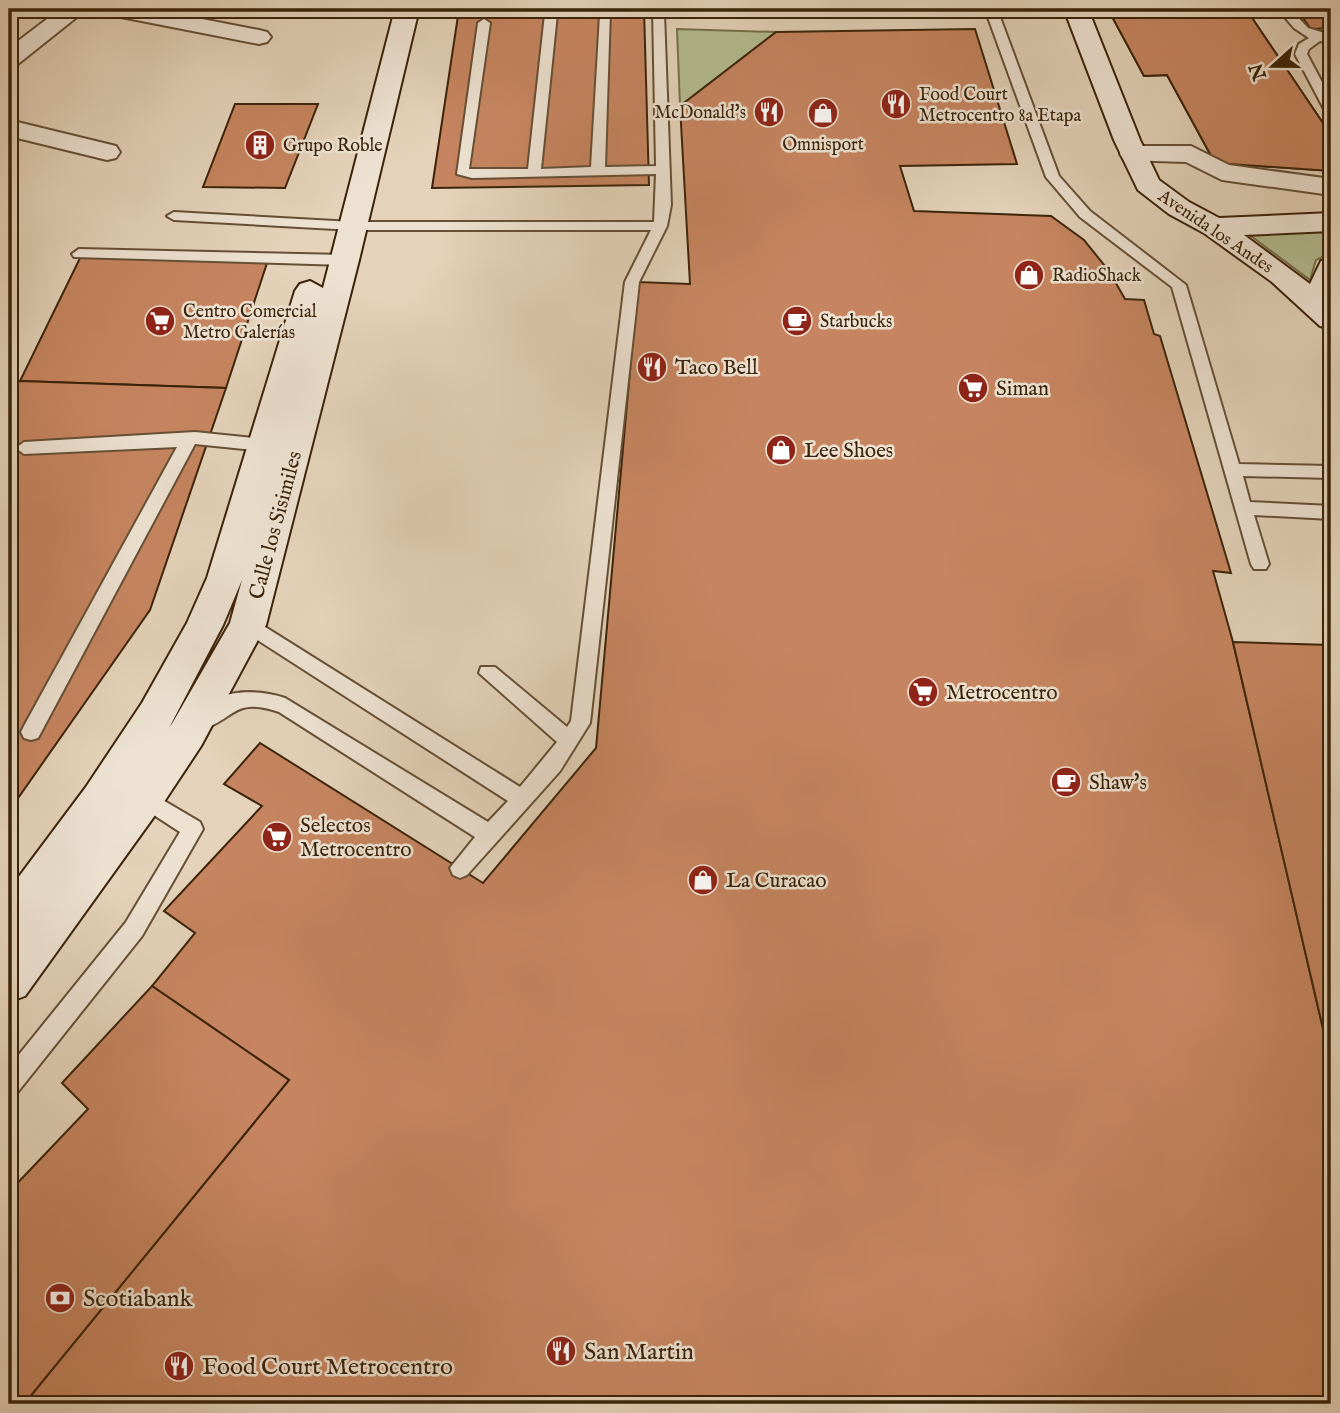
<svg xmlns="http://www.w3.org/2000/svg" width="1340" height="1413" viewBox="0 0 1340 1413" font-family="'IM FELL English',serif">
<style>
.green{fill:#b3bc90;stroke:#77704c;stroke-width:2}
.building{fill:#c68560;stroke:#3b2309;stroke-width:2}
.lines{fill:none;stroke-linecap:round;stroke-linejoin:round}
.lane-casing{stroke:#654f35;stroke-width:4}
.street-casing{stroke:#654f35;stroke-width:4}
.secondary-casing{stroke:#3b2309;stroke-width:4}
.lane{fill:#ede2d2;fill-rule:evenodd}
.street{fill:#ede2d2;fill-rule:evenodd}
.secondary{fill:#ede2d2;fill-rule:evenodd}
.labels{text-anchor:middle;stroke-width:5;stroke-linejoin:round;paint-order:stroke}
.far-poi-label{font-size:18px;fill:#3b2309;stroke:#ede2d2;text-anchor:start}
.far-street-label{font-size:18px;fill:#3b2309;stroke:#ede2d2}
.poi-label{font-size:21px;fill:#3b2309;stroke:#ede2d2;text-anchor:start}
.street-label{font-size:21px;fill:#3b2309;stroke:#ede2d2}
.near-poi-label{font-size:24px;fill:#3b2309;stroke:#ede2d2;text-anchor:start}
</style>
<rect width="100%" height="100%" fill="#e4d3ba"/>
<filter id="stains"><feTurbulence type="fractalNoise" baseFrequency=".00286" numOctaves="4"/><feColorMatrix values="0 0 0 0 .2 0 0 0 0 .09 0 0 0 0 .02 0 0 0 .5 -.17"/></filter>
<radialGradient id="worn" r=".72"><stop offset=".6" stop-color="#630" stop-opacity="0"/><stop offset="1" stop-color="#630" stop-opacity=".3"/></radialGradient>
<!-- green -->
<g class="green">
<polygon points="677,29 776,32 680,106"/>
<polygon points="1331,231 1331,253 1316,260 1310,280 1247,233"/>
</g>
<!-- building -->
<g class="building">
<polygon points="459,9 644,9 649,185 432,188"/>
<polygon points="1163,9 1246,9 1331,135 1331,171 1215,163 1167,75 1144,76 1109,11"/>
<polygon points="1163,9 1246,9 1331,135 1331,171 1215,163 1167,75 1144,76 1109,11"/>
<polygon points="1296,9 1331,9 1331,28 1311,29"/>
<polygon points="975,29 1017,164 900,166 914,211 1051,216 1084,240 1109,271 1125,299 1144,300 1154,334 1160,336 1231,573 1213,571 1233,642 1331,1063 1331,1404 24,1404 289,1080 152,986 195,933 164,911 262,806 224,784 260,743 483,883 596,748 638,282 690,284 680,106 776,32"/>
<polygon points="235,104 318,104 285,188 203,187"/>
<polygon points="81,256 268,260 226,388 20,381"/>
<polygon points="20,381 226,388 150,610 9,811 9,383"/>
<polygon points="1233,642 1331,645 1331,1063"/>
<polygon points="152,986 289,1080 24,1404 9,1404 9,1192 88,1109 62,1083"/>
</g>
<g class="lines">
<!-- lane casing -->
<g class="lane-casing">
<g id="lane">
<path d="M472 9 610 11 605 167 656 166 653 9H819L813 13H664L671 205 667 226 639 282 590 723 560 771 467 875 460 878 453 875 450 868 475 837 279 712C233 697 237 718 201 730L194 728 191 722C208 688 255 688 285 698L488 822 508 801 242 630 239 625 242 620H254L520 787 557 742 479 673 481 667H495L567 727 571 721 625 282 651 230H353L174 220 167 216 174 212 353 222H654L656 174 472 178 457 174 478 23 484 19 490 23 469 169H528L545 14H477ZM557 14 600 15 591 167 541 169Z"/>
<polygon points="985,9 997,9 1059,176 1090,211 1186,285 1239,464 1331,466 1331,478 1243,476 1250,502 1331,506 1331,519 1254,515 1269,564 1266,569 1254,569 1251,564 1172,287 1080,217 1046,177"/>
<polygon points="1278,9 1290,9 1308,28 1331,35 1331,43 1320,41 1309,49 1307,54 1331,99 1331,115 1325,111 1295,54 1299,44 1309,38 1294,28"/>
<polygon points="79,249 345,255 352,260 345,265 74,257 72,254"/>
<polygon points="195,432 264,439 272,445 264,451 195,444 38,738 31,740 24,738 21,732 24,726 177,447 24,454 16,448 24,442"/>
<polygon points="144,789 200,822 203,829 142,936 17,1093 9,1097 9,1067 126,922 180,832 137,804 134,798 137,792"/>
</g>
</g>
<!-- street casing -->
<g class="street-casing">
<g id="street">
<polygon points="60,9 87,9 18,64 9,66 9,48"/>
<polygon points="104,9 151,9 259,30 267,32 271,37 267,42 259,44 116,16 108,14"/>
<polygon points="9,120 116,146 120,152 116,158 107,160 9,136"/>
<polygon points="1133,146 1191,146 1229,165 1331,179 1331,195 1222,180 1186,162 1124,160 1120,154 1124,148"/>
</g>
</g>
<!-- secondary casing -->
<g class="secondary-casing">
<g id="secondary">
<path d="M395 9H419L359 260 266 625 201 746 158 811 25 996 9 1002V890L86 787 142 703 187 623 207 578 295 291 300 284 310 281 323 288ZM242 580 230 623 173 722 169 728 223 625Z"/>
<polygon points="1064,9 1088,9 1140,140 1159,180 1189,202 1219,218 1331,213 1331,231 1244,235 1310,284 1321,261 1331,259 1331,329 1320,326 1272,282 1204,233 1169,214 1138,190 1114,140"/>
</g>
</g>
<!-- lane -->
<use href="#lane" class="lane"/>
<!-- street -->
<use href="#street" class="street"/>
<!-- secondary -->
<use href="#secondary" class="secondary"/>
</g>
<!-- icons -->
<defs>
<g id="restaurant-disc" transform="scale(1.575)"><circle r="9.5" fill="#8f2418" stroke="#ede2d2"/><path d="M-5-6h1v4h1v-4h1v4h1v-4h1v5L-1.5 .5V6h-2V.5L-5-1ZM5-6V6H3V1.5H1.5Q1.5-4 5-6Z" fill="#fff"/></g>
<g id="shop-disc" transform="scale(1.575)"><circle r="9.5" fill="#8f2418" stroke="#ede2d2"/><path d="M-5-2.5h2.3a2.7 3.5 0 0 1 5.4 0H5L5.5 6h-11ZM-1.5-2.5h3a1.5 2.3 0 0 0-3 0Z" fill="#fff"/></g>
<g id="building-disc" transform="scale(1.575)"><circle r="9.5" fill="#8f2418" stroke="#ede2d2"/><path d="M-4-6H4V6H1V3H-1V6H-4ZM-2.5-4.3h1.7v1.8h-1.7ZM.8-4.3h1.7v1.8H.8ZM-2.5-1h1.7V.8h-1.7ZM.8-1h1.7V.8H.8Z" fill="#fff"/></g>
<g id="supermarket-disc" transform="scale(1.575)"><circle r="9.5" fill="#8f2418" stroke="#ede2d2"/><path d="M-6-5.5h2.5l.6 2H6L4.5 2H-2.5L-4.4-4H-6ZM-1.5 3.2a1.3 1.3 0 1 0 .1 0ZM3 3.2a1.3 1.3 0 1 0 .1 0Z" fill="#fff"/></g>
<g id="cafe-disc" transform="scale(1.575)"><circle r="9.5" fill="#8f2418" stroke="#ede2d2"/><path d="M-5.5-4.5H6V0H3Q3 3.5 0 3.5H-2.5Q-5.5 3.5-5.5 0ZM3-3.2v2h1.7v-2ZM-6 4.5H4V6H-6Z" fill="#fff"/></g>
<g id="bank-disc" transform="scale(1.575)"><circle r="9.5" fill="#8f2418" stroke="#ede2d2"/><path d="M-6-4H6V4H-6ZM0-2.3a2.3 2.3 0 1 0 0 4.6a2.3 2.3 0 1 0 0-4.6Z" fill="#fff"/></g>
</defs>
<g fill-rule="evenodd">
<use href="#restaurant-disc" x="896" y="104"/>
<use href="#restaurant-disc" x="769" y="112"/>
<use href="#shop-disc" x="823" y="113"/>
<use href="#building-disc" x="260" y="145"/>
<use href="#shop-disc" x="1029" y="275"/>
<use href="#supermarket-disc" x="160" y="321"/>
<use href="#cafe-disc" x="797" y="321"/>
<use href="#restaurant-disc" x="652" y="367"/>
<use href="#supermarket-disc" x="973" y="388"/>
<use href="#shop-disc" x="781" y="450"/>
<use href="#supermarket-disc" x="923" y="692"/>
<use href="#cafe-disc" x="1066" y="782"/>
<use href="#supermarket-disc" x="277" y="837"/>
<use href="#shop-disc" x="703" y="880"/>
<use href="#bank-disc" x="60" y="1298"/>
<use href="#restaurant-disc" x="561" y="1351"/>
<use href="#restaurant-disc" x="179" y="1366"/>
</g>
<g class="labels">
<!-- far-poi labels -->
<g class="far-poi-label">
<text x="919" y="100">Food Court<tspan x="919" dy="21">Metrocentro 8a Etapa</tspan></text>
<text x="746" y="118" text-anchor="end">McDonald's</text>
<text x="823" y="150" text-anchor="middle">Omnisport</text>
<text x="283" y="151">Grupo Roble</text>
<text x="1052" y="281">RadioShack</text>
<text x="183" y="317">Centro Comercial<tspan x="183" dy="21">Metro Galerías</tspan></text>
<text x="820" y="327">Starbucks</text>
</g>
<!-- far-street labels -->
<g class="far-street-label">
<text transform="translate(1216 231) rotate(34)" y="6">Avenida los Andes</text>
</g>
<!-- poi labels -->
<g class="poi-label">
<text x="675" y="374">Taco Bell</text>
<text x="996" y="395">Siman</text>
<text x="804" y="457">Lee Shoes</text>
<text x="946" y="699">Metrocentro</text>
<text x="1089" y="789">Shaw's</text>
<text x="300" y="832">Selectos<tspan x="300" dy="24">Metrocentro</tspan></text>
<text x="726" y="887">La Curacao</text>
</g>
<!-- street labels -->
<g class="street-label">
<text transform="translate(275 525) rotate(-75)" y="7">Calle los Sisimiles</text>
</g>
<!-- near-poi labels -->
<g class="near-poi-label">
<text x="83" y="1306">Scotiabank</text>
<text x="584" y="1359">San Martin</text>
<text x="202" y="1374">Food Court Metrocentro</text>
</g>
</g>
<!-- margin -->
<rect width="1340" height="1413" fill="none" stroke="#e4d3ba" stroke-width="35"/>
<rect x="10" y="10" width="1319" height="1392" fill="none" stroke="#3b2309" stroke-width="3.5"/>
<rect x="18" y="18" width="1305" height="1378" fill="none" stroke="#3b2309" stroke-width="2"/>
<!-- north arrow -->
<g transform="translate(1273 66) rotate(249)" stroke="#ede2d2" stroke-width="5" paint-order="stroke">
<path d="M0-5L12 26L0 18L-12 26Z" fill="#3b2309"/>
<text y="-10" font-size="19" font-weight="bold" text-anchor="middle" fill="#3b2309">N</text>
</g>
<rect width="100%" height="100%" filter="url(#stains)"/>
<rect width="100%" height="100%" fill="url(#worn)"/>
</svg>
